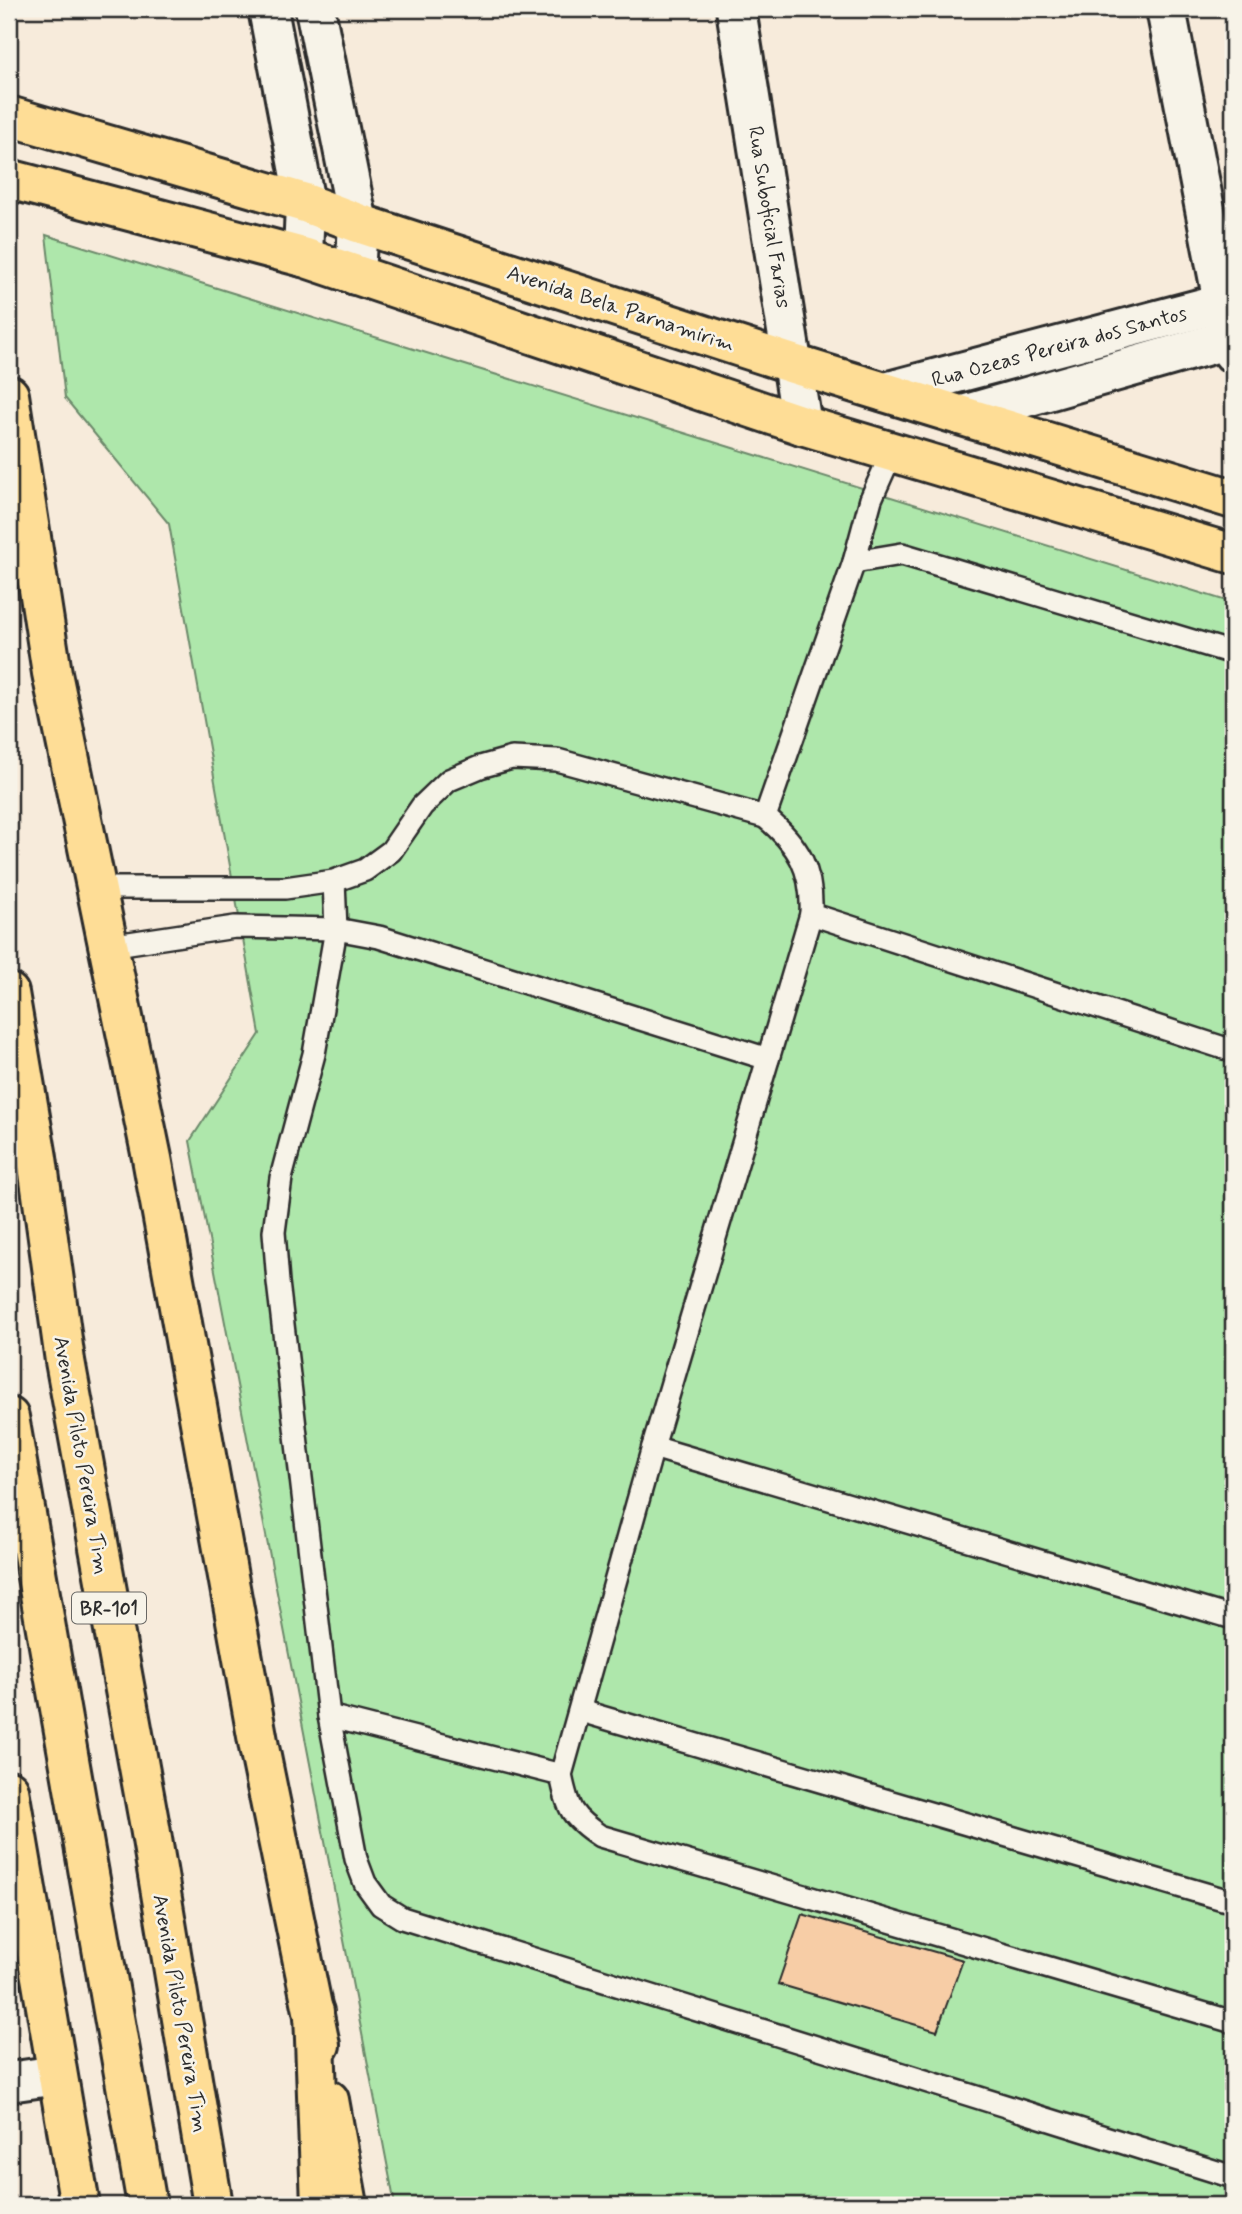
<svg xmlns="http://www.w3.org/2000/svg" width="1242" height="2214" viewBox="0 0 1242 2214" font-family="Mynerve,sans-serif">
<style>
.green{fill:#aee7ab;stroke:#6c896b;stroke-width:2}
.building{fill:#f7cda6;stroke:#2b2b2b;stroke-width:2}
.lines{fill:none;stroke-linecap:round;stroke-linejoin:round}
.lane-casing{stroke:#2b2b2b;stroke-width:26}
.street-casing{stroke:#2b2b2b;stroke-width:44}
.primary-casing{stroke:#2b2b2b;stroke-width:44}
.highway-casing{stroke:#2b2b2b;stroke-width:44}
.lane{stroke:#f7f3e8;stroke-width:21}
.street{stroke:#f7f3e8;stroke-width:38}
.primary{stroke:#fedd96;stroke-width:38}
.highway{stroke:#fedd96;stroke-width:38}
.labels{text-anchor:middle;stroke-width:5;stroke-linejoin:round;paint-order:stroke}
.shield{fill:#f7f3e8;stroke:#686764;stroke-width:2}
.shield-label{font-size:19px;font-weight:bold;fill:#2b2b2b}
.street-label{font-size:21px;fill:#2b2b2b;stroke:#f7f3e8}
</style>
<rect width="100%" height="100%" fill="#f7ebdb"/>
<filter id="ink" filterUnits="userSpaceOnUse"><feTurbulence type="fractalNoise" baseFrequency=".0143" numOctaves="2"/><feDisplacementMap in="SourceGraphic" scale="14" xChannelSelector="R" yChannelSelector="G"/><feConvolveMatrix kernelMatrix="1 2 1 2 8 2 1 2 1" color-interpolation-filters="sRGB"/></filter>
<g filter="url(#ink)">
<!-- green -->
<polygon class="green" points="46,235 1233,603 1233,2205 395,2205 190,1141 260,1034 169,524 65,398"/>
<!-- building -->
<polygon class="building" points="802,1914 963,1960 937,2031 778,1984"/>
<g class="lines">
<!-- lane casing -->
<g class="lane-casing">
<g id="lane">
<polyline points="854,562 871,499 892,452"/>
<polyline points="765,817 854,562 902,554 1233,653"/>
<polyline points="334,881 336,929 314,1054 281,1178 274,1232 278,1282 329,1716 356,1859 365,1883 381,1905 402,1918 1233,2177"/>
<path d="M95 888H285L334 881 365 870 391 851 422 806 449 780 480 767 512 758 557 760 765 817C799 845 813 870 811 914L1233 1051"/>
<path d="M109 946 235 927 336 929 379 937 768 1059 653 1447 561 1775C568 1809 571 1817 600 1836L1233 2022"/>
<polyline points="768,1059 811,914"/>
<polyline points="653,1447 1233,1618"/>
<polyline points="581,1711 1233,1902"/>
<polyline points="329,1716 561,1775"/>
</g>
</g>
<!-- street casing -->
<g class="street-casing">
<g id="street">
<polyline points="268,9 305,203 303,257"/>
<polyline points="315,9 358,223 355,275"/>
<polyline points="736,9 802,425"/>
<polyline points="1166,9 1233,353"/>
<polyline points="885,392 1233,300"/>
<polyline points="963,415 1233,338"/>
<polyline points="9,2082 57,2075"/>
</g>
</g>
<!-- primary casing -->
<g class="primary-casing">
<g id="primary">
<polyline points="9,116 305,203 358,223 793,364 1233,499"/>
<polyline points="9,179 303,257 802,425 1233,554"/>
<polyline points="9,395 52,673 152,1158 259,1747 320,2045"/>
<polyline points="9,1790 80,2205"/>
<polyline points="329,2100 348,2205"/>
</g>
</g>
<!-- highway casing -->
<g class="highway-casing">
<g id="highway">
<polyline points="9,993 37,1158 65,1361 150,1827 213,2205"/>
<polyline points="9,1417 147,2205"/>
<polyline points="314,2012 321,2205"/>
</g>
</g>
<!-- lane -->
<use href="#lane" class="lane"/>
<!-- street -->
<use href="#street" class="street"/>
<!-- primary -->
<use href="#primary" class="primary"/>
<!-- highway -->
<use href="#highway" class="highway"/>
</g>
</g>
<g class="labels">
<!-- shield labels -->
<rect class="shield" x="72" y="1592.5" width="74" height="31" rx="5"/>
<g class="shield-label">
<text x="109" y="1615">BR-101</text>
</g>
<!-- street labels -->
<g class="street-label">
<text transform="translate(770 217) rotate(81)" y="7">Rua Suboficial Farias</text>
<text transform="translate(621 308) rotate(18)" y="7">Avenida Bela Parnamirim</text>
<text transform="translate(1059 346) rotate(-15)" y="7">Rua Ozeas Pereira dos Santos</text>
<text transform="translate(82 1455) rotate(80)" y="7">Avenida Piloto Pereira Tim</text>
<text transform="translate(181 2013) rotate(80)" y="7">Avenida Piloto Pereira Tim</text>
</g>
</g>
<!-- margin -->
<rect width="1242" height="2214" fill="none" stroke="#f7f3e8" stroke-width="35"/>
<rect x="18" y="18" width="1207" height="2179" fill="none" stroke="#2b2b2b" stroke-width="2.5" filter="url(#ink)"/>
</svg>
